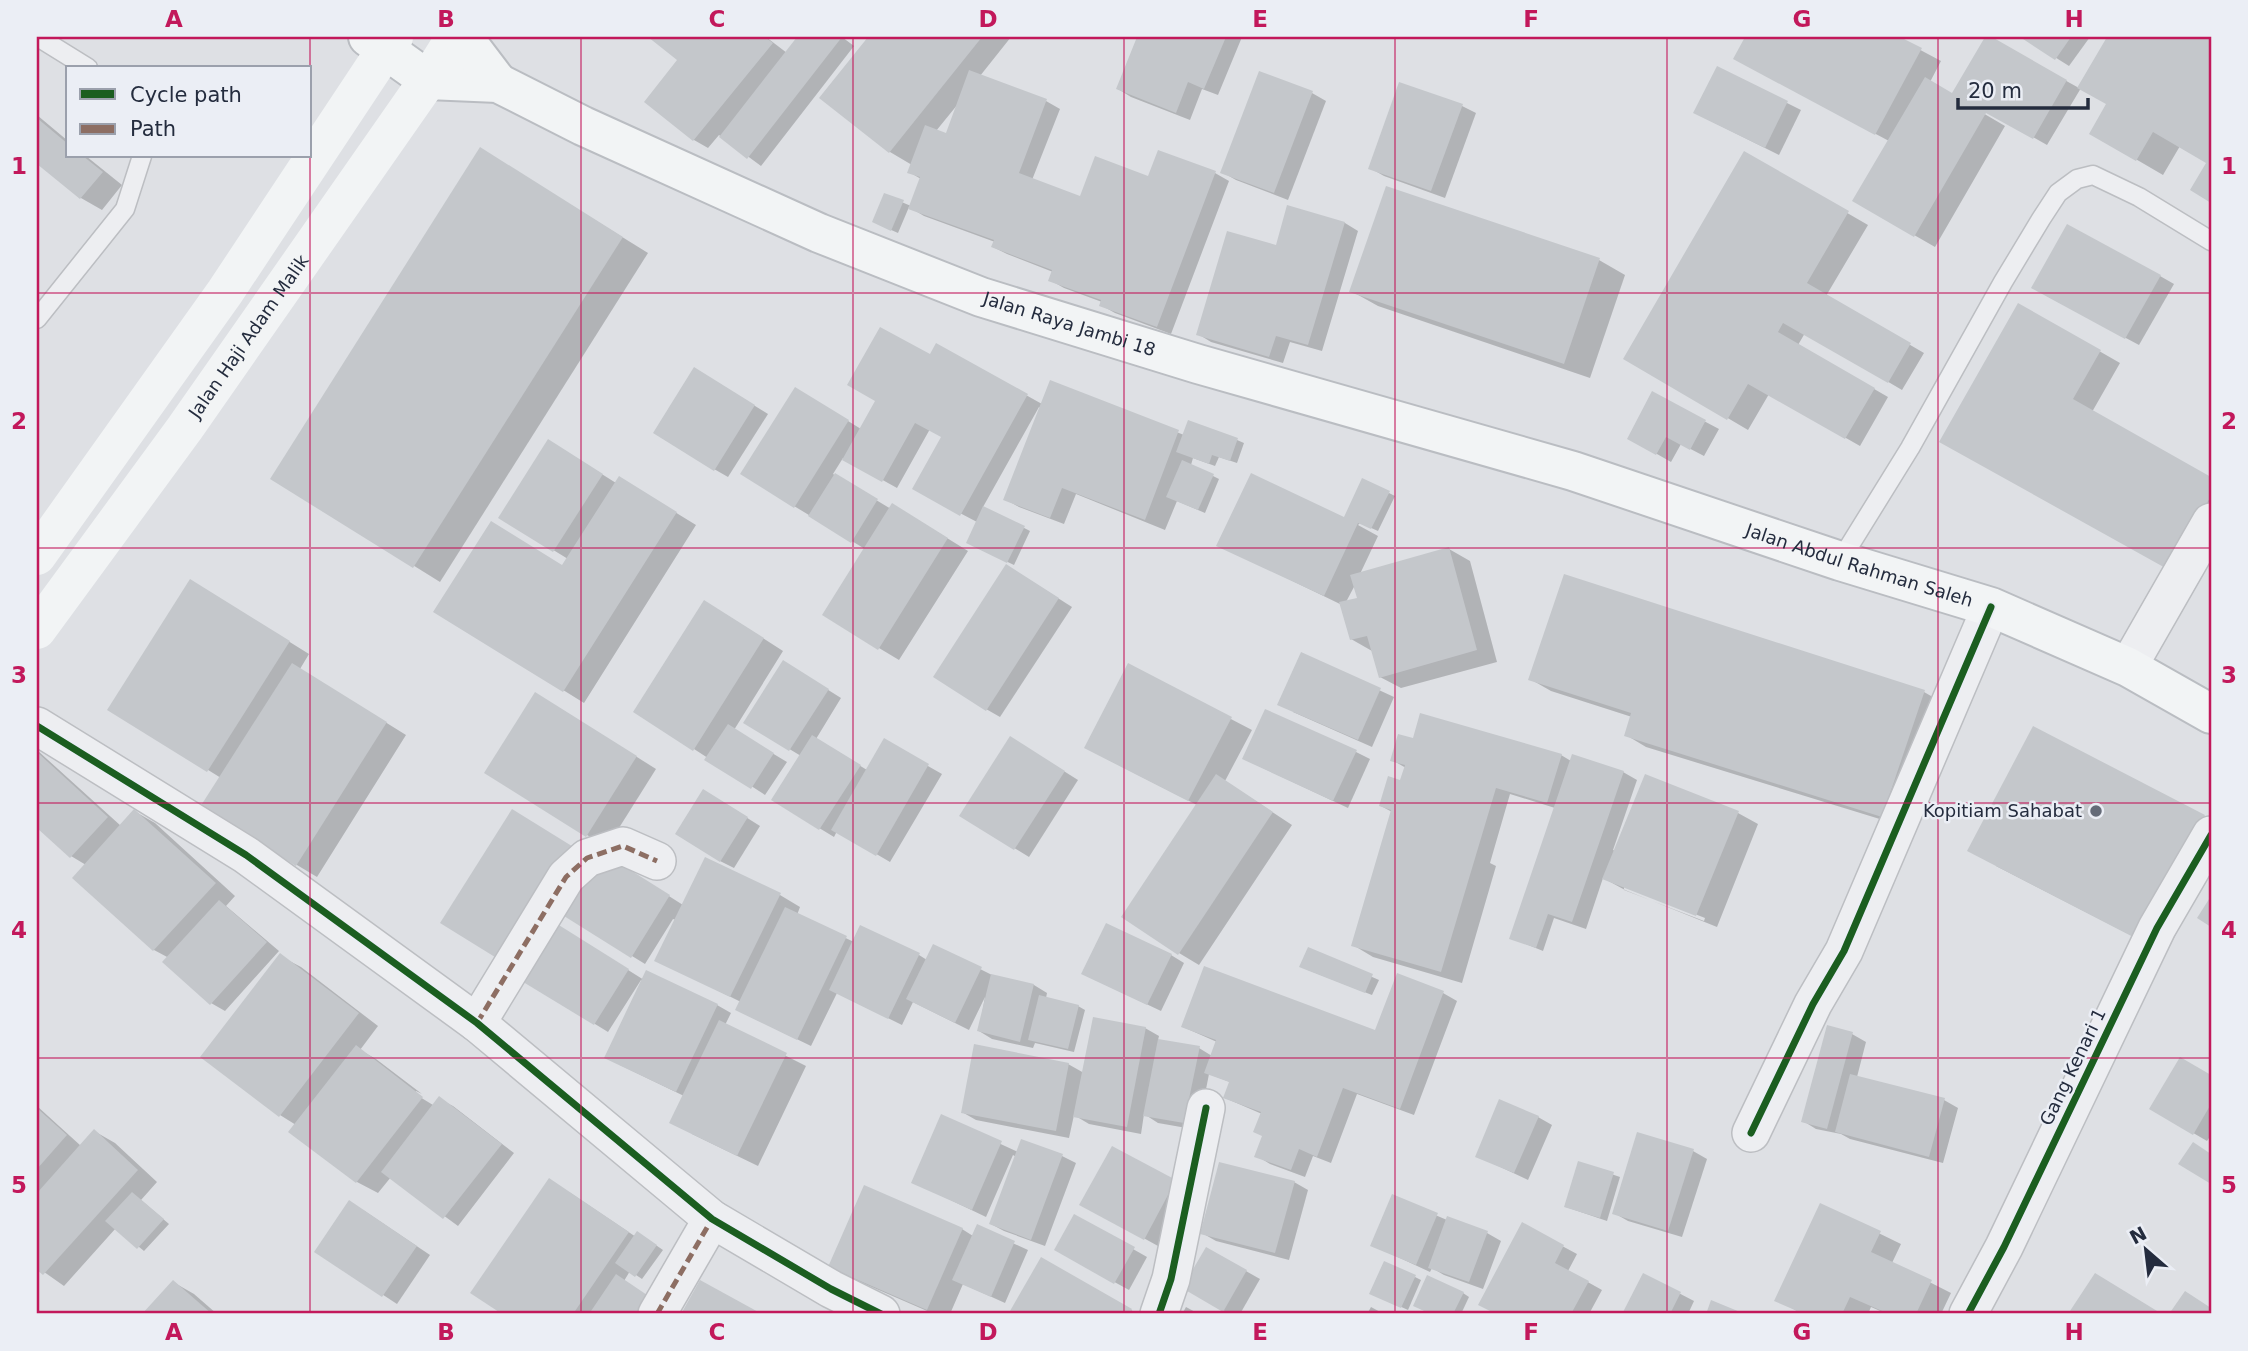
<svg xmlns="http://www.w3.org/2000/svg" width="2248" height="1351" viewBox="0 0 2248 1351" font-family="'DejaVu Sans',sans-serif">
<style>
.shadow{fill:#0003;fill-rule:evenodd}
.building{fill:#c4c7cb}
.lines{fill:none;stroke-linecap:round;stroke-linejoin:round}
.lane-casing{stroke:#bcbec2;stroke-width:21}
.street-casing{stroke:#bcbec2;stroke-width:40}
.primary-casing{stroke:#babdc2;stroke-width:42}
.lane{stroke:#edeef1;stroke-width:18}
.street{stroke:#edeef1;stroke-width:37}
.secondary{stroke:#f2f4f5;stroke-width:38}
.primary{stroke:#f2f4f5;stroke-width:38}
.quiet{stroke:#8d6e63;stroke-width:5;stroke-dasharray:10 5;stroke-linecap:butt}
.cycleway-casing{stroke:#ebeef5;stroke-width:11}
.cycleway{stroke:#1b5e20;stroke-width:7}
.grid{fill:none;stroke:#c2185b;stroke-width:2;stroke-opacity:0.55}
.poi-dot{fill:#656b78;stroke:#ebeef5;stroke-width:2.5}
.labels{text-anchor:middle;stroke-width:5;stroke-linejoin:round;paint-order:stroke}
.street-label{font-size:18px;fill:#242c3e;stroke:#ebeef5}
.poi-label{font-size:18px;fill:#242c3e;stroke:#ebeef5;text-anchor:end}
.neatline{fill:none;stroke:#c2185b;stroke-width:2.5}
.grid-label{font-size:23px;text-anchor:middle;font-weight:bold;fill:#c2185b}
</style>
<rect width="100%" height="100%" fill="#dee0e4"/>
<!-- shadow -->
<g class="shadow">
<polygon points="651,37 766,37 787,53 800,37 842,37 854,46 761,166 719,135 708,148 694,140 646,101 679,60"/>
<path d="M870 37H1011L980 76 1046 101 1060 109 1032 180 1081 198 1149 178 1159 152 1215 173 1229 181 1171 334 1115 313 1101 305 1102 302 1064 288 1050 280 1053 272 1007 254 993 247 995 242 924 216 909 207 898 233 880 225 885 195 911 206 921 179 909 172 912 165 890 152 821 98ZM958 104 947 135 936 131Z"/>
<polygon points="1139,37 1242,37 1218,95 1202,89 1190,120 1131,97 1118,89"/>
<polygon points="1747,37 1896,37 1941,61 1930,82 2005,126 1935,247 1855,201 1889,141 1735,59"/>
<polygon points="1987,37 2079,88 2109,37 2211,37 2211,200 2193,190 2208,163 2180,146 2163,175 2091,133 2109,104 2081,88 2047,145 1954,92"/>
<polygon points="2023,37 2090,37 2069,66"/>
<polygon points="1717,68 1801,110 1779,155 1709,120"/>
<polygon points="1312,93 1326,101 1288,200 1236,180 1222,172"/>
<polygon points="1462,106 1476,113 1445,198 1384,176 1370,168"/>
<polygon points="37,115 68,141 68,156 86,156 122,185 102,210 81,198 37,161"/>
<polygon points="1745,154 1868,225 1826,296 1924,353 1902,390 1805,333 1798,345 1888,397 1860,446 1769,394 1748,430 1626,358"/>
<polygon points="506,165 648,253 440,582 273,478"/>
<polygon points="1288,207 1345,223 1358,231 1322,351 1290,342 1283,363 1211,342 1198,334 1277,247"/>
<polygon points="1599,260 1625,275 1590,378 1378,306 1351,291"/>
<polygon points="2160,276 2174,284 2139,345 2047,296"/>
<polygon points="2019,305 2120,363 2092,412 2211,480 2211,527 1942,441"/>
<polygon points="937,345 1042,404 1051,382 1184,435 1189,423 1237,440 1244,443 1237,463 1219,457 1215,466 1193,458 1191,465 1219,479 1205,513 1177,501 1165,530 1076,494 1064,524 1019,507 1005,499 1041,408 1039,407 983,507 1030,531 1014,565 974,546 977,522 914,489 943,437 930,429 897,488 843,458 833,474 891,509 913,517 968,551 899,660 879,648 865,549 794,506 809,397 861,429 930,357"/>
<polygon points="708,377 768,414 728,477 714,469"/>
<polygon points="1653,394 1719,429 1704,456 1681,444 1671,462 1629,438"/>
<polygon points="562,449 616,483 639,490 696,525 584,703 436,611 563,567 568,559 501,518"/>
<path d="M1389 493 1395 496 1378 531 1360 523 1358 525 1378 536 1360 574 1449 549 1470 561 1497 662 1401 688 1380 677 1372 651 1351 639 1342 605 1219 545 1345 519ZM1355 585 1359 599 1346 602Z"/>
<polygon points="1020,574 1072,607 1000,717 986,709"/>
<polygon points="211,593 309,654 300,669 406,735 317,877 297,865 221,778 110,709"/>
<polygon points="725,614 783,651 734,730 787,762 765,795 694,749"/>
<polygon points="1301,654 1394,697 1372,747 1293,712"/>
<polygon points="1129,666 1252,730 1225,781 1292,825 1199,965 1179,953 1197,805 1107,759"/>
<polygon points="798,671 841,698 816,739 867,770 884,741 942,774 890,862 837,831 834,837 773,800 801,756 746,723"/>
<polygon points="1530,679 1924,692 1938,700 1896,824 1646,747 1626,735 1632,717 1551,691"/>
<polygon points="556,706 656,769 607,847 587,835"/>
<polygon points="2034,728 2211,820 2211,868 2166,953 1996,866"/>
<path d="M1414 740 1561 755 1571 761 1623 772 1637 780 1613 850 1616 851 1738 813 1758 824 1717 927 1625 890 1603 878 1586 929 1554 918 1543 951 1511 938 1555 808 1510 794 1490 863 1496 866 1462 983 1373 957 1353 945 1392 812 1381 806 1401 782 1406 768 1392 760ZM1624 886 1705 918 1704 921 1624 890Z"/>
<polygon points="1024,746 1078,780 1029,857 962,816"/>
<polygon points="37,750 121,826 134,811 155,823 235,896 226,906 279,951 225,1011 211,1003 169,958 154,950 86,865 71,856 37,825"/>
<polygon points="1356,752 1370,759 1348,808 1244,759"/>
<polygon points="717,799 760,826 734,868 720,861"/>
<polygon points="705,859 780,895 800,907 797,915 854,942 919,955 927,960 934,946 996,977 1034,985 1047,993 1046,998 1078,1006 1085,1010 1074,1052 1035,1043 1033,1048 992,1039 979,1031 985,997 969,1030 913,1002 902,1025 837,993 811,1046 751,1017 741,1002 656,960 676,920 673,919 645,964 632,956 617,863 683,905"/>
<polygon points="555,924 644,980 647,972 717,1005 731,1013 725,1025 806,1066 758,1166 692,1134 684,1096 620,1065 643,981 641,980 608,1032 595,1024"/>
<polygon points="1308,949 1379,980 1372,995 1308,970"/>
<polygon points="1171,955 1184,963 1161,1011 1083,974"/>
<polygon points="280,956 301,967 378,1026 360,1050 376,1059 422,1094 416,1091 415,1094 433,1105 439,1099 453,1106 514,1153 458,1226 391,1177 378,1193 357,1182 291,1131 296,1125 280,1115"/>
<polygon points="1398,976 1443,993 1457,1001 1414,1115 1357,1094 1331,1163 1313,1156 1305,1177 1270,1164 1257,1156 1264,1137 1262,1114 1225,1098 1230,1082 1209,1074 1198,1130 1158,1123 1144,1114 1141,1134 1089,1124 1074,1115 1069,1138 976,1120 962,1112 1068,1064 1084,1073 1145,1028 1159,1036 1158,1040 1199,1048 1212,1056 1217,1042 1183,1027 1376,1032"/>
<polygon points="1852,1034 1866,1042 1857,1077 1944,1100 1958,1108 1943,1163 1850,1139 1841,1134 1816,1129 1803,1121"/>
<polygon points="2181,1059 2211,1077 2211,1135 2207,1141 2152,1109"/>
<polygon points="37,1106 81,1146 94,1131 115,1143 157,1182 141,1200 169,1224 144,1251 116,1228 64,1286 37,1267"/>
<polygon points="942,1117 1018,1152 1062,1156 1076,1163 1045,1246 1004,1231 991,1224 1016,1157 1013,1155 986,1217 913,1182"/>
<polygon points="1538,1117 1552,1125 1528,1180 1477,1156"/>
<polygon points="1113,1148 1189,1190 1158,1246 1082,1204"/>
<polygon points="1693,1151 1707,1159 1682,1237 1628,1221 1614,1213"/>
<polygon points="1579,1163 1620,1177 1607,1221 1566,1207"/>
<polygon points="1294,1182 1308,1190 1289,1260 1216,1241 1202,1233"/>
<polygon points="569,1192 636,1237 644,1237 663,1250 642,1279 630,1271 624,1281 658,1314 505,1314 473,1293"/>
<polygon points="1393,1197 1447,1220 1487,1233 1501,1241 1483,1289 1444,1275 1432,1268 1430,1272 1372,1245"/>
<polygon points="1821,1205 1901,1244 1892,1263 1951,1293 1941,1314 1887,1314 1871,1307 1868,1314 1803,1314 1776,1300"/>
<polygon points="363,1210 430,1255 397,1304 316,1251"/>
<polygon points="1075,1216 1147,1257 1129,1290 1056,1250"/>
<polygon points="1523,1225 1577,1254 1568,1271 1602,1290 1589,1314 1498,1314 1481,1304"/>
<polygon points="977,1227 1028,1250 1005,1303 963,1284 950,1314 934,1314 851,1278 831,1267 962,1229 973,1236"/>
<polygon points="1207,1249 1260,1279 1240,1314 1230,1314 1184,1288"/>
<polygon points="1041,1260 1138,1314 1020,1314 1013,1310"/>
<polygon points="1644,1275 1694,1301 1688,1314 1624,1314"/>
<polygon points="1415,1277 1421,1280 1408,1310 1377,1296"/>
<polygon points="173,1282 194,1294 217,1314 144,1314"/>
<polygon points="1463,1293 1469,1297 1461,1314 1433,1314 1421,1309"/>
<polygon points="1186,1307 1199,1314 1182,1314"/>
<polygon points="1371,1307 1384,1314 1367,1314"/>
</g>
<!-- building -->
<g class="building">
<polygon points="648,37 765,37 773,43 693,141 644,102 677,60"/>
<polygon points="797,37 842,37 747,159 719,137"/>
<polygon points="868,37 982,37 889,153 819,98"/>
<polygon points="1137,37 1226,37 1204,89 1188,82 1176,113 1116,89"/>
<polygon points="1745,37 1900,37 1922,48 1875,135 1733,59"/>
<polygon points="1985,37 1992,37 2067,80 2033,139 1986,113 1914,237 1852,201 1925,77 1952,93"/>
<polygon points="2020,37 2071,37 2055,60"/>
<polygon points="2107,37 2211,37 2211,203 2190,190 2206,163 2153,132 2136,161 2089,134 2106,104 2077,88"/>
<polygon points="1717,66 1788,101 1765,148 1693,113"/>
<polygon points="969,70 1047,99 1019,173 1080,196 1095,156 1148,176 1158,150 1216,171 1157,327 1099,306 1101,300 1048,281 1052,270 991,247 994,240 908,209 920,177 907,173 925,125 946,133"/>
<polygon points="1259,71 1313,91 1274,193 1220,173"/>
<polygon points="1399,82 1463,104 1431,191 1368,169"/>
<polygon points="37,118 68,144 68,156 83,156 103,172 80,199 37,164"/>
<polygon points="480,147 623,237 413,568 270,479"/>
<polygon points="1744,151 1849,211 1807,283 1911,343 1888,383 1783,323 1778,332 1875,388 1845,439 1748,384 1727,420 1623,359"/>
<polygon points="1386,186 1600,258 1564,364 1349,292"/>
<polygon points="884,193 904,200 891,231 872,222"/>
<polygon points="1287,205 1345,222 1308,345 1276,336 1269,357 1196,335 1227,231 1276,245"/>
<polygon points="2067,224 2161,275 2125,339 2031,288"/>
<polygon points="2018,303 2101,350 2073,399 2211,477 2211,496 2169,570 1939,442"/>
<polygon points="880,327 930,354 936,343 1028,394 960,516 912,489 941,437 915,423 882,482 842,460 875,401 847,385"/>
<polygon points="694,367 755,405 714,471 653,433"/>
<polygon points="1050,380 1179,430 1145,520 1062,488 1050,518 1003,500"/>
<polygon points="795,387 849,420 794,508 740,474"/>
<polygon points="1652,391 1706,420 1690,450 1666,437 1656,455 1627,439"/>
<polygon points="1188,420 1238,438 1230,461 1212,455 1209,464 1176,452"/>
<polygon points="548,439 603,474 553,552 498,518"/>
<polygon points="1182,460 1214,474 1198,510 1166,497"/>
<polygon points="835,473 878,499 851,543 808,516"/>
<polygon points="1251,473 1344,517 1362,478 1390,491 1371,529 1358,523 1324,596 1216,546"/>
<polygon points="619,476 677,512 563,692 433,612 491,521 562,565"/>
<polygon points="892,503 948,538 878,650 822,615"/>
<polygon points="983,506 1025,526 1007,563 966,543"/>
<polygon points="1449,547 1477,650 1379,678 1367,636 1350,640 1339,602 1357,598 1350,575"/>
<polygon points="1006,564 1059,598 986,711 933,677"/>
<polygon points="1564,574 1925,690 1882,817 1624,736 1631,713 1528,680"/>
<polygon points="190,579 290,641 207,772 107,710"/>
<polygon points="704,600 764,638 693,751 633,712"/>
<polygon points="1301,652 1381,688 1358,740 1277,705"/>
<polygon points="783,660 829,689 789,751 743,723"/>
<polygon points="292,663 387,722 296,866 200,807"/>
<polygon points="1128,663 1232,717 1188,801 1084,748"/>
<polygon points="535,692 637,756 586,837 484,773"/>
<polygon points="1265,709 1357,750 1333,801 1242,759"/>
<polygon points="1420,713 1562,754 1547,803 1496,788 1441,972 1351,946 1391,810 1379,806 1388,776 1400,780 1405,765 1390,761 1398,734 1413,738"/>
<polygon points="728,724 774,753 751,789 704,760"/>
<polygon points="2033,726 2205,815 2139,940 1967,851"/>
<polygon points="812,735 861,765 819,830 771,800"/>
<polygon points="1010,736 1065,771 1014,850 959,816"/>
<polygon points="884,738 929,764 876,856 831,830"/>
<polygon points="37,752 108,817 70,858 37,828"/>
<polygon points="1572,754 1624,771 1572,922 1548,914 1536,948 1509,939"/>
<polygon points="1216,774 1273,812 1178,955 1121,917"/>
<polygon points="1645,774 1739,811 1696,916 1602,879"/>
<polygon points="703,789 748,817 720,862 675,834"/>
<polygon points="134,809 216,883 153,951 72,878"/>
<polygon points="512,809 575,848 503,962 440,923"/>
<polygon points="603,853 670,895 631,958 564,916"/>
<polygon points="705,857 781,893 730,997 654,961"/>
<polygon points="2211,896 2211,927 2197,918"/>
<polygon points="219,900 267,942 210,1005 162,962"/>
<polygon points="785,907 847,936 797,1040 735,1010"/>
<polygon points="546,917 629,969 594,1025 510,974"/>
<polygon points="1106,923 1172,954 1147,1005 1081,974"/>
<polygon points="860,925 920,953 888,1019 829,990"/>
<polygon points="933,944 982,967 955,1023 906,999"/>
<polygon points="1308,947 1373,974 1365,993 1299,967"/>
<polygon points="280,953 359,1013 279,1117 200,1057"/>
<polygon points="1204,966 1375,1030 1397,973 1444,991 1400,1109 1343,1088 1317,1157 1299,1149 1291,1170 1254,1157 1262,1136 1253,1132 1261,1112 1223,1098 1229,1082 1204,1073 1216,1040 1181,1027"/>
<polygon points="646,970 718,1004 676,1092 604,1058"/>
<polygon points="991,974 1034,984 1020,1042 977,1031"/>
<polygon points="1039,995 1079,1005 1068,1049 1028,1040"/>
<polygon points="1093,1017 1146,1027 1127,1127 1073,1117"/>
<polygon points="719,1020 787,1053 737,1156 669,1123"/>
<polygon points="1827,1025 1853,1032 1827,1129 1801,1122"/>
<polygon points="1158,1039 1200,1046 1184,1123 1143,1116"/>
<polygon points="974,1044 1069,1063 1056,1131 961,1113"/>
<polygon points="356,1045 423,1097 356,1183 288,1132"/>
<polygon points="2180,1057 2211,1075 2211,1104 2193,1135 2149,1109"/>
<polygon points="1850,1074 1945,1098 1929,1157 1835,1132"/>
<polygon points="439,1096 502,1144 443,1219 381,1172"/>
<polygon points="1499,1099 1539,1116 1514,1173 1475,1157"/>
<polygon points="37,1108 67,1135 37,1169"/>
<polygon points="941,1114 1002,1141 972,1210 911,1183"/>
<polygon points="94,1129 138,1170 43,1275 37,1270 37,1193"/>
<polygon points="1637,1132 1694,1149 1668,1231 1612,1214"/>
<polygon points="1021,1139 1063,1154 1031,1240 989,1224"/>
<polygon points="2193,1142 2211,1154 2211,1184 2178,1164"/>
<polygon points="1112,1146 1176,1180 1144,1240 1079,1205"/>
<polygon points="1578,1161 1614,1172 1600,1218 1564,1207"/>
<polygon points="1219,1162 1295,1181 1275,1253 1200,1234"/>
<polygon points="549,1178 629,1232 573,1314 502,1314 470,1293"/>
<polygon points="864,1185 963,1228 927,1310 828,1267"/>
<polygon points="132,1192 164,1219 137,1249 105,1221"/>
<polygon points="1392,1194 1438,1213 1416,1265 1370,1246"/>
<polygon points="349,1200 417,1246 382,1297 314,1252"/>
<polygon points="1820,1203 1881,1231 1871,1252 1932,1280 1916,1314 1889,1314 1850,1297 1842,1314 1804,1314 1774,1301"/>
<polygon points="1074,1214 1135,1247 1114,1284 1054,1250"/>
<polygon points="1447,1216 1488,1231 1469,1282 1428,1268"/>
<polygon points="1522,1222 1564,1245 1555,1263 1589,1281 1571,1314 1496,1314 1478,1305"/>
<polygon points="977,1224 1015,1241 991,1297 952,1280"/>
<polygon points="637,1231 657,1245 635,1277 615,1263"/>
<polygon points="1206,1247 1247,1270 1223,1312 1182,1288"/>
<polygon points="1041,1257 1132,1309 1129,1314 1016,1314 1010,1311"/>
<polygon points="1384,1261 1416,1275 1401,1308 1369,1294"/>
<polygon points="1643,1273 1681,1292 1670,1314 1622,1314"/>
<polygon points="2095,1273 2162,1314 2068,1314"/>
<polygon points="616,1274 650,1297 639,1314 589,1314"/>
<polygon points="1427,1275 1464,1292 1453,1314 1431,1314 1413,1306"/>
<polygon points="173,1280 212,1314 142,1314"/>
<polygon points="700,1280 762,1314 681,1314"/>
<polygon points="2185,1291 2211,1308 2211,1314 2169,1314"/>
<polygon points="1711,1300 1745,1314 1706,1314"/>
</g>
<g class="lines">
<!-- lane casing -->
<g class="lane-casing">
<g id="lane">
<polyline points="38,37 88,68"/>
<polyline points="37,319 125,209 142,156"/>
<polyline points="1840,561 1910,448 2003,282 2041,219 2058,193 2077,179 2093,175 2139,197 2211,241"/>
</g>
</g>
<!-- street casing -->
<g class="street-casing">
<g id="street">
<polyline points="2128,667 2211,522"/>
<polyline points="37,726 246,855 477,1023 712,1219 831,1289 881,1314"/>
<polyline points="477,1023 566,877 587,858 623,846 657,861"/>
<polyline points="1751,1133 1813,1004 1844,951 1991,607"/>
<polyline points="657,1314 712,1219"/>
<polyline points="1159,1314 1171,1279 1206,1108"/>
<polyline points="1968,1314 2004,1247 2157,928 2211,835"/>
</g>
</g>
<!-- primary casing -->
<g class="primary-casing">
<g id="primary">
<path id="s2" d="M368 37 428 80 498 83 583 126 819 233 981 297 1198 364 1573 471 1840 561 1991 607 2128 667 2211 714"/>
<polyline points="463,37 498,83"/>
</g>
</g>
<!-- lane -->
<use href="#lane" class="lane"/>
<!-- street -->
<use href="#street" class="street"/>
<!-- secondary -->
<g class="secondary">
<polyline points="37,556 225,292 394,37"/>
<path id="s1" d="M37 630 185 428 428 80 455 37"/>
</g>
<!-- primary -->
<use href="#primary" class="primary"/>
<!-- quiet -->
<g class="quiet">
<polyline points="477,1023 566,877 587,858 623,846 657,861"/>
<polyline points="657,1314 712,1219"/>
</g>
<!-- cycleway casing -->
<g class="cycleway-casing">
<g id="cycleway">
<polyline points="37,726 246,855 477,1023 712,1219 831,1289 881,1314"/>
<polyline points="1751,1133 1813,1004 1844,951 1991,607"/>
<polyline points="1159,1314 1171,1279 1206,1108"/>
<polyline points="1968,1314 2004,1247 2157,928 2211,835"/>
</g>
</g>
<!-- cycleway -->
<use href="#cycleway" class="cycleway"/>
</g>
<!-- grid -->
<path class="grid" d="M310 37V1314M581 37V1314M853 37V1314M1124 37V1314M1395 37V1314M1667 37V1314M1938 37V1314M37 293H2211M37 548H2211M37 803H2211M37 1058H2211"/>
<!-- markers -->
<circle class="poi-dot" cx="2096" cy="811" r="7"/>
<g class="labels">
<!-- street labels -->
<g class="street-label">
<text dy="6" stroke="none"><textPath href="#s2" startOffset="765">Jalan Raya Jambi 18</textPath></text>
<text dy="6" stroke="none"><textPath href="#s1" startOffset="362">Jalan Haji Adam Malik</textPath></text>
<text dy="6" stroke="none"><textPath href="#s2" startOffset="1591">Jalan Abdul Rahman Saleh</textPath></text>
<text transform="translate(2073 1067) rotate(-64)" y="6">Gang Kenari 1</text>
</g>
<!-- poi labels -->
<g class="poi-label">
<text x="2082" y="817">Kopitiam Sahabat</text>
</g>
</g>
<!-- border -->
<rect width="2248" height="1351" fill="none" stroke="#ebeef5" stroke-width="77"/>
<!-- legend -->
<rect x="66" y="66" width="245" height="91" fill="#ebeef5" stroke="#9ba0ac" stroke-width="2"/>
<rect x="80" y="89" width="35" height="10" fill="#1b5e20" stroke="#9ba0ac" stroke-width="2"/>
<text x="130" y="102" font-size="21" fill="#242c3e">Cycle path</text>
<rect x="80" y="124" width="35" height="10" fill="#8d6e63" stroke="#9ba0ac" stroke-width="2"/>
<text x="130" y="136" font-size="21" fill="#242c3e">Path</text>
<!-- north arrow -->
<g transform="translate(2146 1250) rotate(332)" stroke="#ebeef5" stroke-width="5" paint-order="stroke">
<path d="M0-5L12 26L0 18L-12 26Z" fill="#242c3e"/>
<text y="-10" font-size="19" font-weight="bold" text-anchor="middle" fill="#242c3e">N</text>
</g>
<!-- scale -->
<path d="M1958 98v10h130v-10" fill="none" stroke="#242c3e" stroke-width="3.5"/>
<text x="1968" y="98" font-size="21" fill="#242c3e" stroke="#ebeef5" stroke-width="5" paint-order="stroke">20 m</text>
<rect x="38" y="38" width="2172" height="1274" class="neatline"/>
<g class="grid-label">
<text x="174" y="27">A</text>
<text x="446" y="27">B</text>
<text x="717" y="27">C</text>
<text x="988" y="27">D</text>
<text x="1260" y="27">E</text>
<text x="1531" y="27">F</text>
<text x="1802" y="27">G</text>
<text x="2074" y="27">H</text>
<text x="19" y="174">1</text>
<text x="2229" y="174">1</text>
<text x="19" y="429">2</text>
<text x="2229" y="429">2</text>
<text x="19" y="683">3</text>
<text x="2229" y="683">3</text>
<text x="19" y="938">4</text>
<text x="2229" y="938">4</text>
<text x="19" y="1193">5</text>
<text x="2229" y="1193">5</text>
<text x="174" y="1340">A</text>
<text x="446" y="1340">B</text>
<text x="717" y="1340">C</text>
<text x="988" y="1340">D</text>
<text x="1260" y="1340">E</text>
<text x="1531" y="1340">F</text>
<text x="1802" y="1340">G</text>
<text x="2074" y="1340">H</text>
</g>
</svg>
